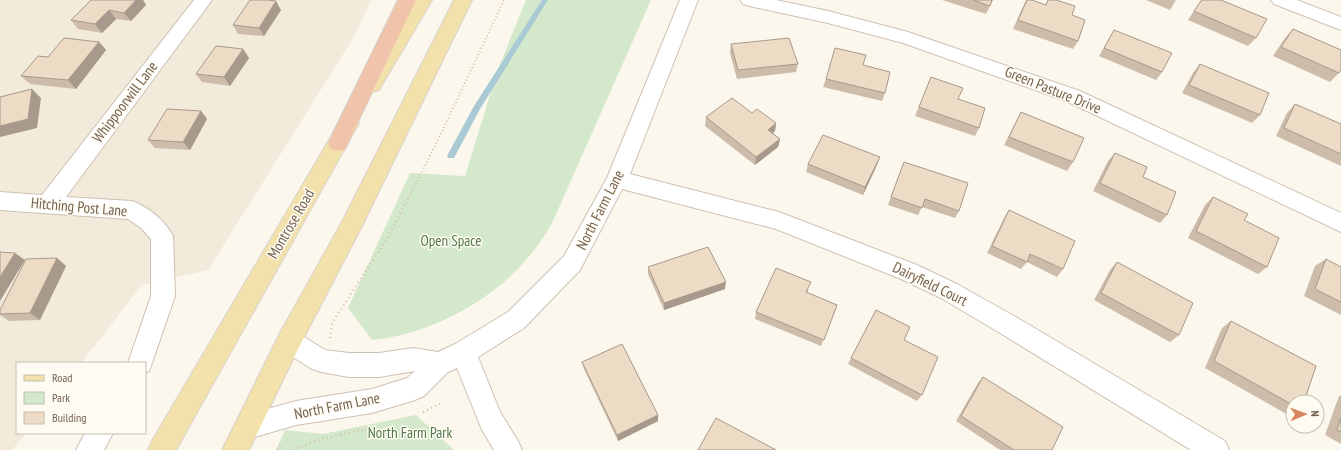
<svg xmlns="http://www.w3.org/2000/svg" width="1341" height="450" viewBox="0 0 1341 450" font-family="'PT Sans Narrow',sans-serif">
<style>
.residential{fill:#f2eadb}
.green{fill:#d4e8cb}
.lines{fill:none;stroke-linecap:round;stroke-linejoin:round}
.stream{fill:#a9c9d5;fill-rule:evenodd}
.street-casing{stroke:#cdc1b3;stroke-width:2}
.primary-casing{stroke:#d8d3ce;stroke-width:2}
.highway-casing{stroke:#d8d3ce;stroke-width:2}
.path-far1{stroke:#d4bfa9;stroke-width:2;stroke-dasharray:1 2.5;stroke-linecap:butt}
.path{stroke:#d4bfa9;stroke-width:2.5;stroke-dasharray:1 3.5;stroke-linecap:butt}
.street{fill:#fff;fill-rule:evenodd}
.primary{fill:#f3e1ac;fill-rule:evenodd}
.highway{fill:#efc4aa;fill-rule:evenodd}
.wall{fill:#cdbcaa}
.shaded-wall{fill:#a7998b}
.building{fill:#eedbc6;stroke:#a7998b}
.labels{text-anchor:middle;stroke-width:3;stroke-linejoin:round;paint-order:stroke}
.street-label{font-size:15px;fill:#756251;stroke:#fefbf3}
.park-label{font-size:15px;fill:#52794a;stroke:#fefbf3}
</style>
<rect width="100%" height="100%" fill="#fbf7ed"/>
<!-- residential -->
<polygon class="residential" points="0,0 371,0 355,35 208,270 142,285 81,363 17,363 17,433 26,433 12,450 0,450"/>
<!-- green -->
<g class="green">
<path d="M526 0H651L553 221C519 286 445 332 372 340L348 308 410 173 465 176 498 69Z"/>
<polygon points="416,415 454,450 276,450 285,430 323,434"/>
</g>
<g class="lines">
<!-- stream -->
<polygon class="stream" points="542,0 548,0 480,109 454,158 448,158 447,156 474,106"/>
<!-- street casing -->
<g class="street-casing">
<g id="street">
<path d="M194 0H212L66 197 132 201C148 207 165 220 173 236L175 296 152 363 149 371 145 373V363H128L151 296V239L141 228 128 219 0 210V192L42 195Z"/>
<polygon points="680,0 698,0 630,174 779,212 917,265 957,284 1021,320 1225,441 1229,450 1191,450 1005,336 941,298 901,279 776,229 622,189 580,270 524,328 478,357 500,412 518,441 522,450 494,450 482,430 457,368 448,372 424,396 415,400 372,413 296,425 248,439 239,435 235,426 239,417 296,401 372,389 407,378 415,371 379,377 349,377 321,372 312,369 280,349 277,341 280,333 289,330 298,333 325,350 349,353 379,353 413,348 438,352 455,344 508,312 564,256 607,178"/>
<polygon points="740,0 776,0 828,11 908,32 1080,91 1341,213 1341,232 1066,101 903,43 828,23 749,6 743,4"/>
<polygon points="1271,0 1297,0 1341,17 1341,30 1274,4"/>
<polygon points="85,433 113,433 104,450 76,450"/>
</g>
</g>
<!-- primary casing -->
<g class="primary-casing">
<g id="primary">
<polygon points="414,0 432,0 379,90 372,92 365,90 362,85"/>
<polygon points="454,0 472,0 362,226 298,349 249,450 222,450 280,333 343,220"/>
<polygon points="349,115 356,118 359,123 176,450 148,450 152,441 342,118"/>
</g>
</g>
<!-- highway casing -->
<g class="highway-casing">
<polygon id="highway" points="398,0 416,0 345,149 338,151 331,149 328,143"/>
</g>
<!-- path-far1 -->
<polyline class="path-far1" points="406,203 439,138 504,0"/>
<!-- path -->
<g class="path">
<polyline points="330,338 332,323 388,237 406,202"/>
<polyline points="423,412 442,403"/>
<polyline points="278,450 281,444"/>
<polyline points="293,450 320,439 367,429"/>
</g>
<!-- street -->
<use href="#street" class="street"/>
<!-- primary -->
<use href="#primary" class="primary"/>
<!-- highway -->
<use href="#highway" class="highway"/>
</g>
<!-- wall -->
<g class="wall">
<polygon points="91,0 143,0 146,5 131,21 116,19 102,33 78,29 71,20"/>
<polygon points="942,0 993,0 986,14"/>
<polygon points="1026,0 1046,5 1048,0 1072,15 1078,41 1073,49 1013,29"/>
<polygon points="1146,0 1176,0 1170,10"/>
<polygon points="1201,0 1256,38 1248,46 1188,20"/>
<polygon points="281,10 264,36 238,34 233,25"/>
<polygon points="1293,29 1339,73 1330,82 1273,56 1285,38"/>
<polygon points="1114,30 1162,72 1156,80 1099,56"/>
<polygon points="99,42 106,50 76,89 30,84 21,76 48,57"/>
<polygon points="731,44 798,64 796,72 737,79 730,53"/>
<polygon points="243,49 249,58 230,86 202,82 196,74"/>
<polygon points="1200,64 1260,115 1252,123 1182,93 1193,73"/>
<polygon points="863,65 885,93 882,101 823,87 826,79"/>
<polygon points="931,77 958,99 979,128 975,136 915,116"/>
<polygon points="1295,104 1341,124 1341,166 1276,136 1287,113"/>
<polygon points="201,111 207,119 190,150 155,148 148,140"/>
<polygon points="1021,112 1073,162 1067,171 1004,145"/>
<polygon points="706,117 776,123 775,131 773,133 780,139 778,147 755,165 705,126"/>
<polygon points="1115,153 1167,215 1160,223 1093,191 1108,161"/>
<polygon points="904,162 959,211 955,218 922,207 918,215 888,205"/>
<polygon points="808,164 877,165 863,195 806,172"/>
<polygon points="1213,197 1244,220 1267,267 1258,274 1188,238 1205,205"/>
<polygon points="1009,210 1063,269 1057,277 1027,262 1021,269 987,253 1004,218"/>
<polygon points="57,258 66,266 40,320 9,321 0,315 0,310"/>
<polygon points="1326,259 1341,267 1341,315 1304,296 1315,266"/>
<polygon points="1117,262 1179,335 1170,342 1094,300 1110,270"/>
<polygon points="648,267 725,289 664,310 648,274"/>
<polygon points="809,289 807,293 837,305 821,346 755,319 756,312"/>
<polygon points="876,310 922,395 917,401 848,364"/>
<polygon points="1231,321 1293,402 1293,414 1290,416 1205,368 1222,328"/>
<polygon points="582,362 658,415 658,421 618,441 584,369"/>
<polygon points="983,377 1052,450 1000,450 956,421 978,383"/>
<polygon points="1341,395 1341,444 1325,435 1339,396"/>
</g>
<!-- shaded-wall -->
<g class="shaded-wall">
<polygon points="136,0 143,0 146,5 131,21 124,13"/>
<polygon points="276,1 281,10 264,36 259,28"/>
<polygon points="109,10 116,19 102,33 95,24"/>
<polygon points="99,42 106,50 76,89 68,80"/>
<polygon points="243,49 249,58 230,86 224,77"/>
<polygon points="32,89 41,98 37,128 0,137 0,126"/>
<polygon points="201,111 207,119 190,150 183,142"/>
<polygon points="776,123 775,131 767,138 768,130"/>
<polygon points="780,139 778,147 755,165 756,157"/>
<polygon points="880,157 877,165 863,195 865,187"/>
<polygon points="15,253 25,260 0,301 0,277"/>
<polygon points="57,258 66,266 40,320 30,313"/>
<polygon points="726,282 725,289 664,310 664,303"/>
<polygon points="658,415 658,421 618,441 617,435"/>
</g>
<!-- building -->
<g class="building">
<polygon points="91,0 136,0 124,13 109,10 95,24 71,20"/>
<polygon points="250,0 267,0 276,1 259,28 233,25"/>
<polygon points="973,0 992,0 990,6"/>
<polygon points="1027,0 1032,0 1046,5 1048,0 1056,0 1075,6 1072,15 1085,20 1078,41 1018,20"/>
<polygon points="1202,0 1221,0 1267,19 1256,38 1194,11"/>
<polygon points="1293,29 1341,50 1341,69 1339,73 1281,47"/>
<polygon points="1114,30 1172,53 1162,72 1104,48"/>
<polygon points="64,38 99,42 68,80 21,76 38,56 48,57"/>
<polygon points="789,38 798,64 738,70 731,44"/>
<polygon points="216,46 243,49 224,77 196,74"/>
<polygon points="835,48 866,55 863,65 890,72 885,93 826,79"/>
<polygon points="1200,64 1269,93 1260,115 1189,85"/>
<polygon points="931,77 963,88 958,99 985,108 979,128 919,107"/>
<polygon points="32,89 28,119 0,126 0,97"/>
<polygon points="732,98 752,113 757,109 776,123 768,130 780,139 756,157 706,117"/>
<polygon points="1295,104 1341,124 1341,154 1284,128"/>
<polygon points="167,109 201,111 183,142 148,140"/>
<polygon points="1021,112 1084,138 1073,162 1009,137"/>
<polygon points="823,135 880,157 865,187 808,164"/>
<polygon points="1115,153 1147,167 1143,177 1176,192 1167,215 1100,183"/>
<polygon points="904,162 968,183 959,211 925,199 922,208 891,197"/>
<polygon points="1213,197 1248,214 1244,220 1279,238 1267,267 1196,231"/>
<polygon points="1009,210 1075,241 1063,269 1030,254 1027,262 992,246"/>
<polygon points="708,247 726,282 664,303 648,267"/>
<polygon points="0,252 15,253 0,277"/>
<polygon points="57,258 30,313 0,314 0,310 26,259"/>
<polygon points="1326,259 1341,267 1341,302 1315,289"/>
<polygon points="1117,262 1193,303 1179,335 1101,293"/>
<polygon points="776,268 811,282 806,292 837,305 824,340 756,312"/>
<polygon points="876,310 910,327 904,340 938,357 922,395 851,358"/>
<polygon points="1231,321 1316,366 1304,402 1293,402 1293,405 1214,361"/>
<polygon points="622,344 658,415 617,435 582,362"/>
<polygon points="983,377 1063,427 1052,450 1014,450 961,416"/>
<polygon points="716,418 776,450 698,450"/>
<polygon points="1341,418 1341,432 1337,430"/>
</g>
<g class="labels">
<!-- street labels -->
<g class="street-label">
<text transform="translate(1053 90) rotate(22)" y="5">Green Pasture Drive</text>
<text transform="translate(125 102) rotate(-53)" y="5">Whippoorwill Lane</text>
<text transform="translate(79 207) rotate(5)" y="5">Hitching Post Lane</text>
<text transform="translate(600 210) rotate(-63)" y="5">North Farm Lane</text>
<text transform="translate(291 224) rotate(-60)" y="5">Montrose Road</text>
<text transform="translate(930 284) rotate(26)" y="5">Dairyfield Court</text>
<text transform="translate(337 406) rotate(-11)" y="5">North Farm Lane</text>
</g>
<!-- park labels -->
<g class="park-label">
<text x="451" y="246">Open Space</text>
<text x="410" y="438">North Farm Park</text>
</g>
</g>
<!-- legend -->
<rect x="16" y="362" width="130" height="72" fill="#fefbf3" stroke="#c7beb2"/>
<rect x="24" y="375" width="20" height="6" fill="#f3e1ac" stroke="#c7beb2"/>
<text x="52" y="382" font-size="12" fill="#756251">Road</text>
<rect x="24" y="392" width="20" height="12" fill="#d4e8cb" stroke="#c7beb2"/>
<text x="52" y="402" font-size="12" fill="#756251">Park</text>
<rect x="24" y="412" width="20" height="12" fill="#eedbc6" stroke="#c7beb2"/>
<text x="52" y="422" font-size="12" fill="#756251">Building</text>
<!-- north arrow -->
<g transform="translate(1305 414) rotate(88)"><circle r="19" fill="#fefbf3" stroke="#c7beb2"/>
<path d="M0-3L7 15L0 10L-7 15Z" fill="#d9875e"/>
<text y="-6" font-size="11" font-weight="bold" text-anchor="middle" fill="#756251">N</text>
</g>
</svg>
